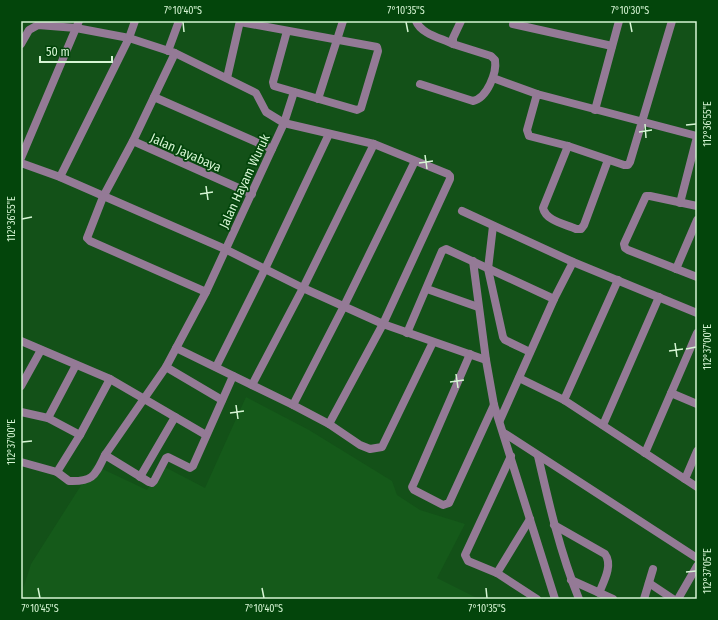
<svg xmlns="http://www.w3.org/2000/svg" width="718" height="620" viewBox="0 0 718 620" font-family="'Fira Sans Condensed',sans-serif">
<style>
.built{fill:#155a1a}
.lines{fill:none;stroke-linecap:round;stroke-linejoin:round}
.street{stroke:#947a96;stroke-width:8}
.ticks{fill:none;stroke:#d6f5d4;stroke-width:1.5}
.labels{text-anchor:middle;stroke-width:3.5;stroke-linejoin:round;paint-order:stroke}
.street-label{font-size:13px;fill:#d6f5d4;stroke:#03450b}
.neatline{fill:none;stroke:#d6f5d4;stroke-width:1.5}
.ticks-label{font-size:10px;text-anchor:middle;fill:#d6f5d4}
</style>
<rect width="100%" height="100%" fill="#135118"/>
<!-- built -->
<polygon class="built" points="246,397 309,430 392,481 397,495 420,510 465,524 437,578 479,599 21,599 21,595 31,564 94,465 147,490 161,465 205,488"/>
<g class="lines">
<!-- street -->
<g class="street">
<path d="M416 21C421 34 441 38 453 44"/>
<polyline points="672,21 630,162 628,165 624,165 568,146 529,136 527,130 537,94 697,136"/>
<polyline points="240,22 377,47 378,51 361,108 357,110 274,86 273,82 287,31"/>
<polyline points="513,24 612,46"/>
<polyline points="21,44 29,30 38,25 76,28 129,38 175,53 256,93 266,112 284,123 374,144 448,174 450,176 450,179 383,324 329,424"/>
<polyline points="168,51 179,21"/>
<polyline points="175,53 133,141 103,197 87,238 90,241 206,292"/>
<polyline points="227,78 240,21"/>
<polyline points="493,78 537,94"/>
<path d="M420 84 473 101C487 98 497 73 495 60L491 56 453 44V38L461 21"/>
<polyline points="154,97 272,149"/>
<polyline points="318,99 343,21"/>
<polyline points="595,110 619,21"/>
<polyline points="133,141 252,194"/>
<path d="M568 146 543 208C546 221 565 224 576 229H581L584 225 608 160"/>
<polyline points="21,158 79,21"/>
<polyline points="21,163 60,177 225,249 303,288 383,324 486,360"/>
<polyline points="60,177 129,38 135,21"/>
<polyline points="680,203 697,137"/>
<polyline points="697,206 650,196 646,196 624,244 625,248 628,250 697,277"/>
<polyline points="462,211 573,262 697,313"/>
<polyline points="493,226 488,269 503,337 505,340 530,352"/>
<polyline points="473,261 486,360 494,405 555,599"/>
<polyline points="676,269 697,220"/>
<polyline points="427,289 478,307"/>
<polyline points="407,333 442,251 446,249 554,299"/>
<polyline points="21,341 110,379 206,435"/>
<polyline points="176,348 293,405 329,424 360,445 370,449 382,447 433,342"/>
<polyline points="470,354 414,483 412,487 414,490 443,505 449,503 494,405"/>
<polyline points="166,367 222,400"/>
<polyline points="216,367 265,269 329,134"/>
<polyline points="519,378 564,400 697,487"/>
<polyline points="252,385 303,288 374,144"/>
<polyline points="21,386 41,350"/>
<polyline points="671,393 697,404"/>
<polyline points="564,400 618,280"/>
<polyline points="293,405 344,306 415,161"/>
<polyline points="21,412 48,418 80,435"/>
<polyline points="48,418 76,365"/>
<polyline points="500,420 554,299 573,262"/>
<polyline points="603,425 659,297"/>
<polyline points="504,433 697,558"/>
<polyline points="645,453 697,333"/>
<polyline points="105,455 166,367 206,292 284,123 294,92"/>
<polyline points="511,456 465,555 468,561 497,573 537,599"/>
<path d="M538 456C549 504 560 552 579 599"/>
<polyline points="21,462 57,472 80,435 110,379"/>
<path d="M57 472 69 481C94 482 95 475 105 455L149 482 152 483 154 481 166 458 168 457 190 468 193 466 233 376"/>
<polyline points="140,477 175,417"/>
<polyline points="685,479 697,451"/>
<path d="M554 525 605 554C613 565 604 581 599 593"/>
<polyline points="497,573 530,519"/>
<polyline points="571,580 613,599"/>
<polyline points="649,583 673,599"/>
<polyline points="644,599 653,569"/>
<polyline points="678,599 697,566"/>
</g>
</g>
<!-- ticks -->
<path class="ticks" d="M183 22 184 32M406 22 408 32M630 22 632 32M645 124 646 138M686 125 696 124M639 132 652 130M425 155 427 169M419 163 433 161M206 186 208 200M200 194 213 192M22 219 32 217M675 343 677 357M686 349 696 347M669 351 683 349M456 374 458 388M450 382 464 380M236 405 238 419M230 413 244 411M22 442 32 441M686 572 696 571M38 588 40 598M262 588 264 598M486 588 487 598"/>
<g class="labels">
<!-- street labels -->
<g class="street-label">
<text transform="translate(186 152) rotate(24)" y="5">Jalan Jayabaya</text>
<text transform="translate(244 181) rotate(-65)" y="5">Jalan Hayam Wuruk</text>
</g>
</g>
<!-- border -->
<rect width="718" height="620" fill="none" stroke="#03450b" stroke-width="44"/>
<!-- scale -->
<path d="M40 56v6h72v-6" fill="none" stroke="#d6f5d4" stroke-width="2"/>
<text x="46" y="56" font-size="12" fill="#d6f5d4" stroke="#03450b" stroke-width="3" paint-order="stroke">50 m</text>
<rect x="22" y="22" width="674" height="576" class="neatline"/>
<g class="ticks-label">
<text x="183" y="14">7°10'40"S</text>
<text x="406" y="14">7°10'35"S</text>
<text x="630" y="14">7°10'30"S</text>
<text transform="translate(707 124) rotate(-90)" y="4">112°36'55"E</text>
<text transform="translate(11 219) rotate(-90)" y="4">112°36'55"E</text>
<text transform="translate(707 347) rotate(-90)" y="4">112°37'00"E</text>
<text transform="translate(11 442) rotate(-90)" y="4">112°37'00"E</text>
<text transform="translate(707 571) rotate(-90)" y="4">112°37'05"E</text>
<text x="40" y="612">7°10'45"S</text>
<text x="264" y="612">7°10'40"S</text>
<text x="487" y="612">7°10'35"S</text>
</g>
</svg>
